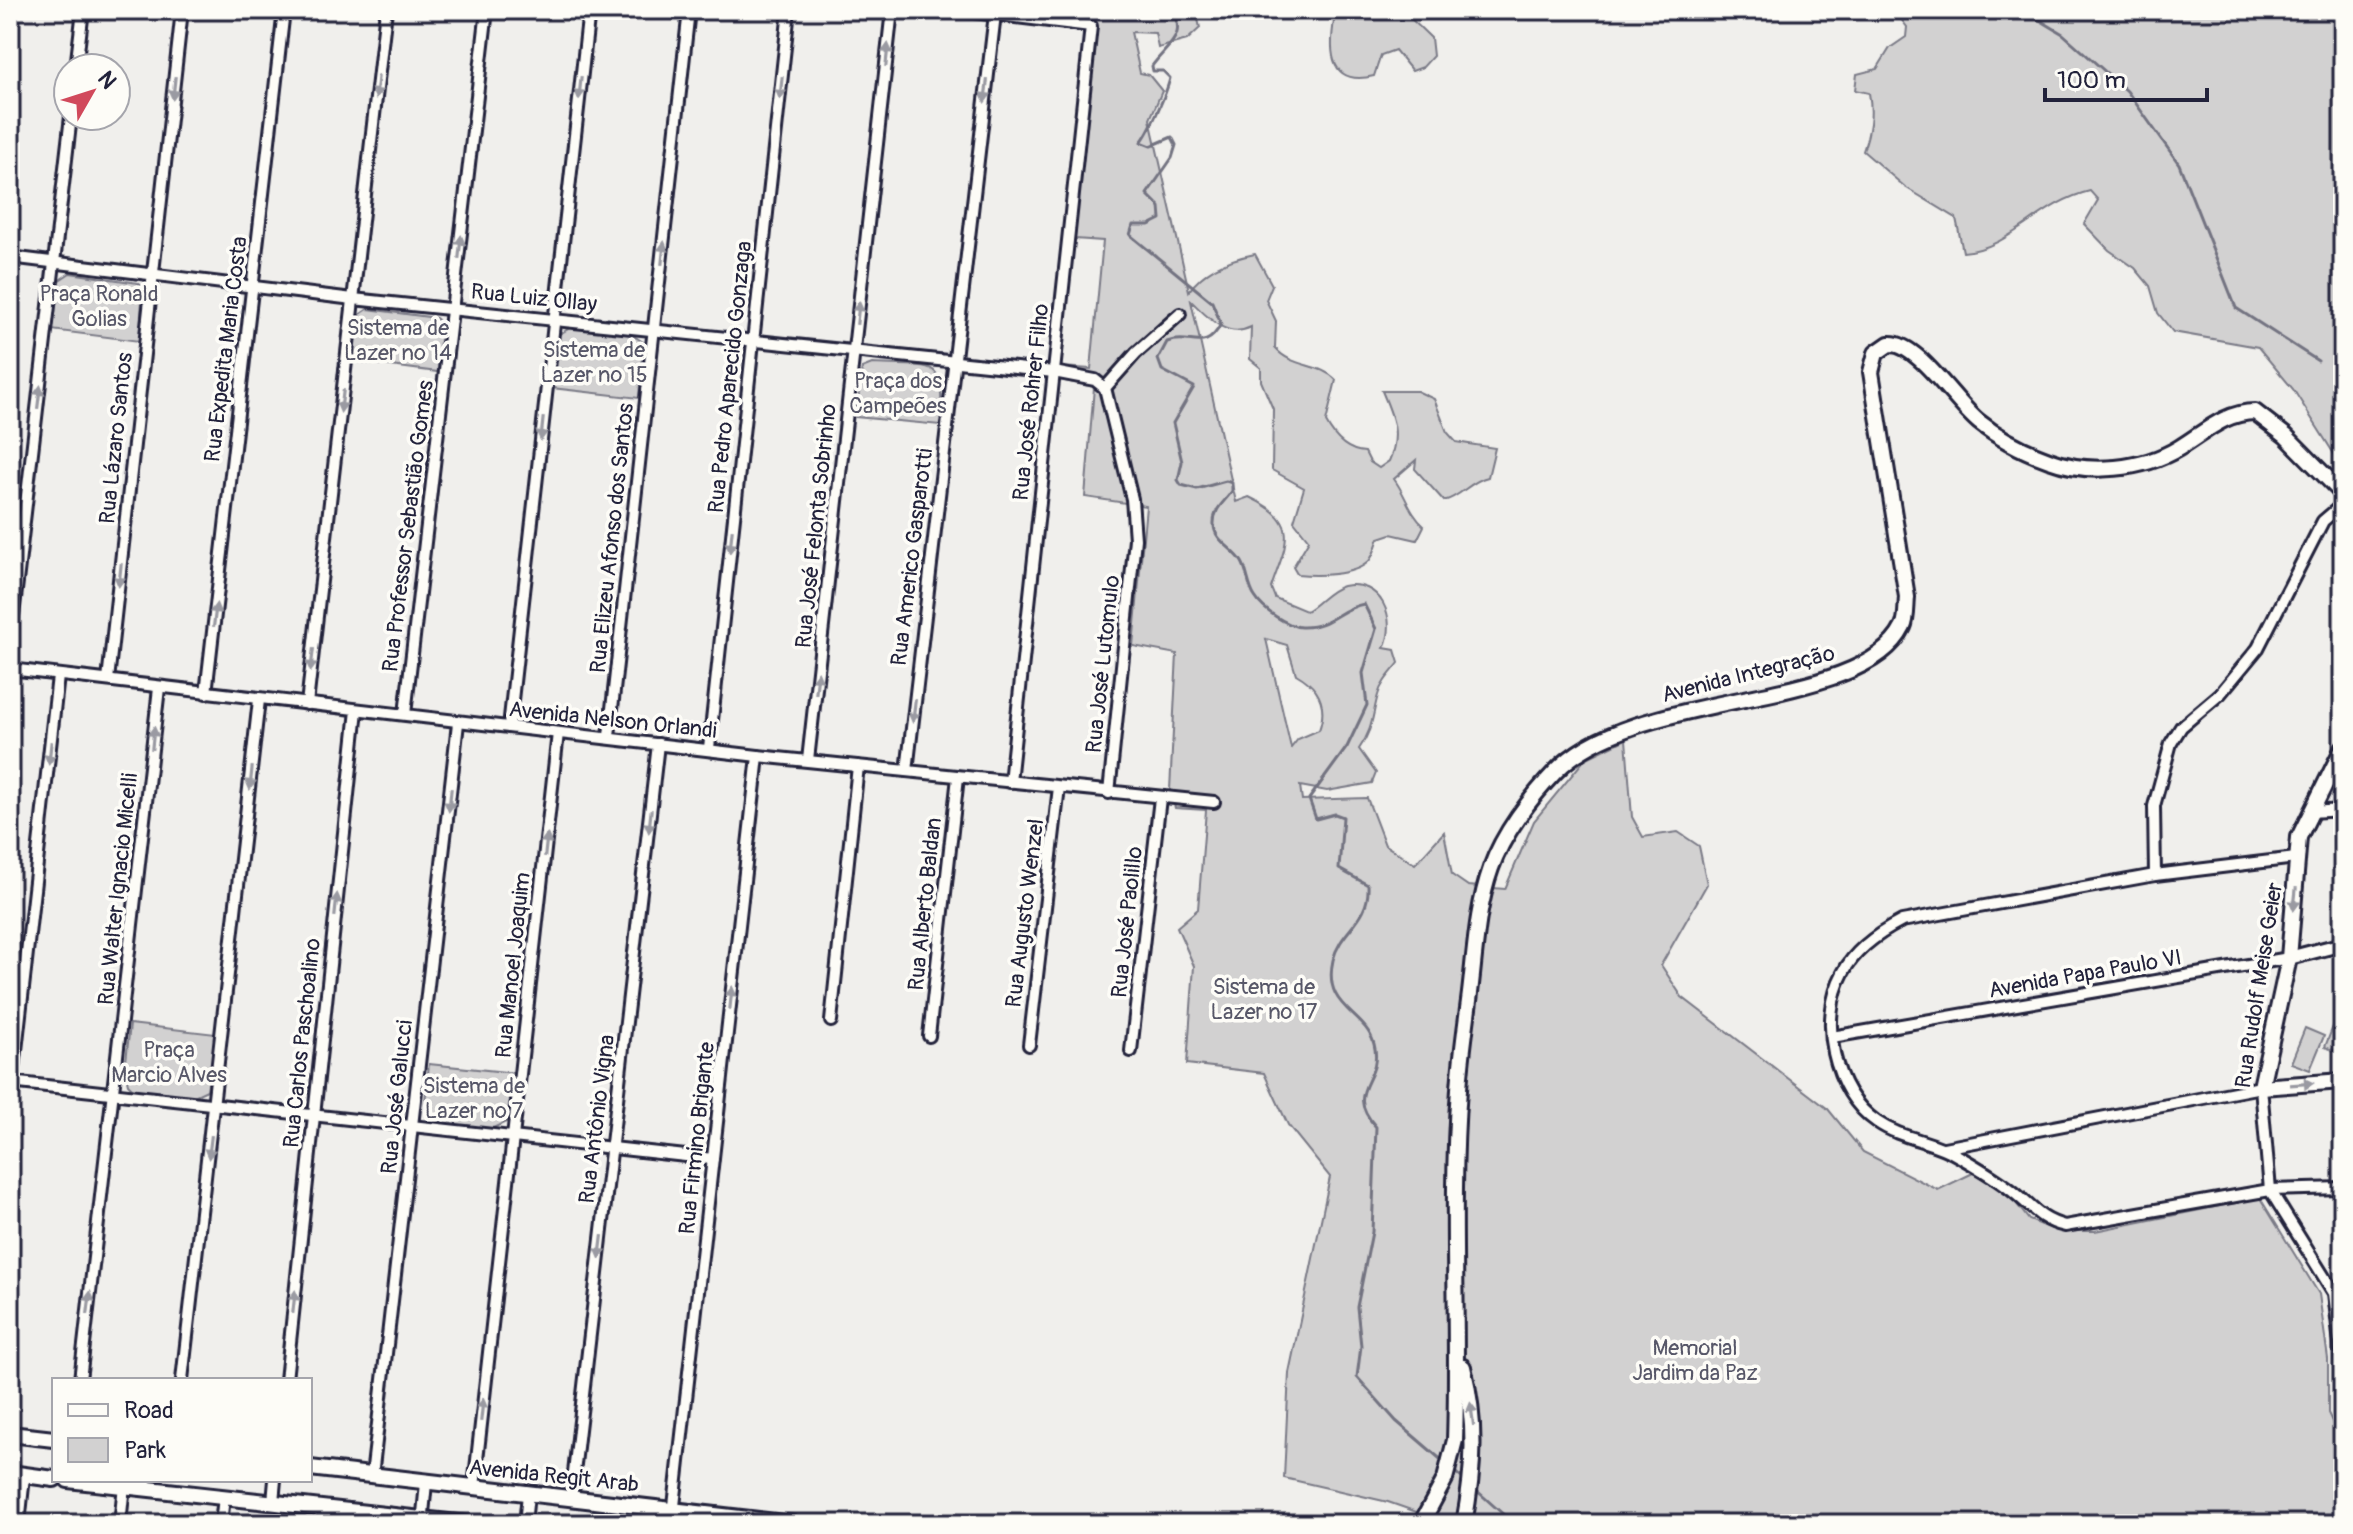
<svg xmlns="http://www.w3.org/2000/svg" width="2353" height="1534" viewBox="0 0 2353 1534" font-family="Pangolin,sans-serif">
<style>
.green{fill:#d2d1d1;stroke:#7a7a86;stroke-width:2;fill-rule:evenodd}
.lines{fill:none;stroke-linecap:round;stroke-linejoin:round}
.stream{stroke:#737381;stroke-width:3}
.minor-casing{stroke:#22223b;stroke-width:16}
.tertiary-casing{stroke:#22223b;stroke-width:18}
.secondary-casing{stroke:#22223b;stroke-width:20}
.minor{stroke:#fdfcf7;stroke-width:10}
.tertiary{stroke:#fdfcf7;stroke-width:12}
.secondary{stroke:#fdfcf7;stroke-width:14}
.oneway{fill:#9a9aa2}
.labels{text-anchor:middle;stroke-width:7;stroke-linejoin:round;paint-order:stroke}
.park-label{font-size:22px;fill:#575768;stroke:#fdfcf7}
.street-label{font-size:22px;fill:#22223b;stroke:#fdfcf7}
</style>
<rect width="100%" height="100%" fill="#f0efec"/>
<filter id="ink" filterUnits="userSpaceOnUse"><feTurbulence type="fractalNoise" baseFrequency=".0125" numOctaves="2"/><feDisplacementMap in="SourceGraphic" scale="16" xChannelSelector="R" yChannelSelector="G"/><feConvolveMatrix kernelMatrix="1 2 1 2 8 2 1 2 1" color-interpolation-filters="sRGB"/></filter>
<g filter="url(#ink)">
<!-- green -->
<g class="green">
<path d="M947 10H1196L1200 28 1187 40 1158 48 1155 33 1131 32 1140 73 1149 75 1162 91 1150 119 1189 291C1204 270 1229 259 1255 254L1272 285 1266 300 1276 321 1275 348C1293 369 1319 362 1336 380L1326 422C1334 437 1347 451 1365 452L1370 462 1379 468 1389 461C1401 434 1393 417 1382 391H1417L1434 399 1447 432 1456 442 1495 448 1488 477C1470 481 1462 496 1444 501L1415 469 1416 460 1394 479C1406 495 1409 513 1424 526L1417 540 1391 534 1379 538C1376 545 1374 557 1368 562 1353 576 1317 576 1297 574L1293 567 1309 540 1294 521 1304 488 1272 470 1273 409 1261 381V368L1250 359 1251 327C1226 340 1207 316 1191 301L1236 502 1249 497C1304 522 1285 545 1271 588L1275 598 1306 611C1319 604 1328 590 1343 586 1381 578 1398 619 1384 648L1395 650 1399 663C1391 673 1381 683 1378 695 1372 716 1373 730 1359 749L1376 773 1372 783 1327 791 1300 786 1302 800 1367 798 1385 845 1415 864 1444 832 1452 875 1468 886 1505 889 1534 821 1585 759 1626 739 1632 817 1643 837 1678 832 1699 846 1707 884 1661 965 1682 997 1828 1109 1863 1152 1938 1190 1973 1173 2009 1194 2029 1220 2057 1231H2095L2260 1198 2319 1294 2328 1359V1413L2343 1445V1524H1451L1388 1502 1284 1478 1289 1373 1330 1177 1288 1125 1264 1073 1187 1064 1194 966 1177 927 1198 909 1206 810 1175 808 1170 790 1177 654 1133 646 1146 506 1085 497 1094 387 1059 380 1062 367 1091 369 1103 241 1075 239 1091 27ZM1266 639 1287 645 1296 674C1319 687 1328 705 1319 730L1298 739 1291 748Z"/>
<path d="M1336 10H1402L1431 38 1433 56 1423 67 1412 71 1395 50 1381 55 1374 76C1325 88 1329 44 1336 10Z"/>
<path d="M1894 10H2343V468L2293 389 2258 347 2173 332 2158 313 2150 286 2135 268 2109 250 2084 224 2098 200 2090 191C2039 203 2012 248 1963 252L1956 218 1905 187 1863 151C1870 131 1873 114 1869 93L1855 90 1857 74 1877 69 1890 48 1906 37 1907 27Z"/>
<polygon points="70,273 138,283 143,287 139,341 51,330 58,281"/>
<polygon points="368,309 436,318 441,323 438,372 351,361 356,317"/>
<polygon points="570,328 629,333 643,342 639,398 552,388 558,335"/>
<path d="M872 364C936 368 945 354 940 425L856 417 862 368Z"/>
<polygon points="2343,1001 2343,1054 2325,1047"/>
<polygon points="130,1024 216,1034 207,1090 192,1097 135,1091 128,1084 125,1071"/>
<polygon points="2305,1028 2324,1036 2310,1070 2291,1063"/>
<polygon points="429,1064 515,1073 506,1122 491,1129 435,1123 428,1119 425,1102"/>
</g>
<g class="lines">
<!-- stream -->
<g class="stream">
<path d="M1171 10C1189 36 1166 46 1152 66L1153 71H1163L1170 78C1167 92 1149 133 1141 142L1151 146 1172 137 1176 145 1172 158 1147 194 1160 207 1161 219 1149 225H1133L1130 235 1212 302 1221 324C1205 355 1191 333 1167 342L1158 359 1162 370 1194 387 1173 423 1182 462 1178 480 1181 485 1197 489 1226 481 1232 483V491C1225 502 1214 508 1214 523 1213 541 1234 548 1242 562 1248 572 1248 587 1255 597 1263 610 1287 626 1301 627 1331 628 1339 608 1364 604L1376 629 1363 673 1367 705 1347 747 1309 799 1316 819 1335 814 1343 817 1339 869 1368 885C1370 922 1341 928 1333 960 1322 1009 1365 1011 1374 1044 1384 1082 1342 1089 1376 1127L1372 1232 1357 1307 1361 1346 1357 1377 1396 1421 1445 1463"/>
<polyline points="2023,10 2063,34 2127,91 2179,164 2236,308 2318,361"/>
<polyline points="1454,1471 1466,1482"/>
<polyline points="1475,1489 1514,1524"/>
</g>
<!-- minor casing -->
<g class="minor-casing">
<g id="minor">
<polyline points="957,10 1091,26 1010,782"/>
<polyline points="76,68 83,10"/>
<polyline points="10,257 353,299 1054,372 1095,380 1105,388"/>
<polyline points="1105,388 1132,499 1135,539 1109,793"/>
<polyline points="1105,388 1136,353 1180,314"/>
<polyline points="10,642 71,116"/>
<polyline points="10,669 758,756 1214,802"/>
<polyline points="108,680 182,10"/>
<polyline points="206,693 284,10"/>
<polyline points="307,704 386,10"/>
<polyline points="405,714 487,10"/>
<polyline points="509,727 589,10"/>
<polyline points="609,736 689,10"/>
<polyline points="709,748 789,10"/>
<polyline points="808,760 892,10"/>
<polyline points="907,771 995,14"/>
<polyline points="2310,812 2343,810"/>
<path d="M2296 858 2155 875 1902 921C1879 933 1855 949 1843 973 1818 1019 1833 1092 1877 1122 1903 1140 1933 1140 1960 1157 1977 1167 1996 1178 2011 1190 2031 1205 2039 1220 2065 1226L2270 1190 2343 1188"/>
<polyline points="2155,875 2154,806 2171,743 2181,727 2220,694 2258,648 2323,521 2343,504"/>
<polyline points="831,1021 858,766"/>
<polyline points="929,1036 958,777"/>
<polyline points="1832,1037 2289,958"/>
<polyline points="1029,1045 1059,787"/>
<polyline points="1131,1051 1160,798"/>
<polyline points="10,1082 713,1159"/>
<polyline points="10,1104 58,676"/>
<polyline points="1944,1148 2261,1087 2270,1190 2334,1293 2343,1369"/>
<polyline points="80,1380 159,688"/>
<polyline points="182,1380 259,700"/>
<polyline points="286,1380 357,710"/>
<polyline points="372,1476 458,723"/>
<polyline points="474,1487 558,733"/>
<polyline points="571,1499 658,744"/>
<polyline points="273,1502 275,1480"/>
<polyline points="19,1524 24,1476"/>
<polyline points="120,1524 124,1485"/>
<polyline points="221,1524 224,1497"/>
<polyline points="320,1524 322,1508"/>
<polyline points="422,1524 426,1483"/>
<polyline points="525,1524 528,1494"/>
<polyline points="672,1524 758,756"/>
</g>
</g>
<!-- tertiary casing -->
<g class="tertiary-casing">
<polyline id="tertiary" points="2289,958 2343,944"/>
</g>
<!-- secondary casing -->
<g class="secondary-casing">
<g id="secondary">
<polyline points="2343,748 2299,837 2289,958 2261,1087 2343,1081"/>
<path d="M1463 1367C1477 1422 1474 1469 1464 1524"/>
<polyline points="10,1434 54,1439"/>
<polyline points="310,1468 793,1524"/>
<polyline points="10,1473 54,1479"/>
<polyline points="68,1480 467,1524"/>
<path d="M1421 1524 1445 1479 1455 1440C1459 1323 1450 1206 1459 1089 1461 1057 1466 1025 1470 993 1475 952 1477 907 1491 868 1503 834 1530 798 1555 772 1636 686 1861 712 1903 627 1907 619 1906 606 1907 597L1871 372 1876 353 1889 344C1917 341 1956 404 1979 422 2000 439 2024 451 2049 460 2089 475 2143 470 2179 448 2204 433 2225 412 2255 412L2286 436 2343 494"/>
</g>
</g>
<!-- minor -->
<use href="#minor" class="minor"/>
<!-- tertiary -->
<use href="#tertiary" class="tertiary"/>
<!-- secondary -->
<use href="#secondary" class="secondary"/>
</g>
<!-- one-way arrows -->
<defs><path id="oneway-solid" d="M-6-.8H1V-3.2L6.5 0L1 3.2V.8H-6Z" transform="scale(2)"/></defs>
<g class="oneway">
<use href="#oneway-solid" transform="translate(887 55) rotate(-84)"/>
<use href="#oneway-solid" transform="translate(377 87) rotate(96)"/>
<use href="#oneway-solid" transform="translate(174 88) rotate(96)"/>
<use href="#oneway-solid" transform="translate(580 88) rotate(96)"/>
<use href="#oneway-solid" transform="translate(781 88) rotate(96)"/>
<use href="#oneway-solid" transform="translate(986 91) rotate(97)"/>
<use href="#oneway-solid" transform="translate(460 247) rotate(-84)"/>
<use href="#oneway-solid" transform="translate(663 253) rotate(-84)"/>
<use href="#oneway-solid" transform="translate(858 313) rotate(-84)"/>
<use href="#oneway-solid" transform="translate(39 397) rotate(-83)"/>
<use href="#oneway-solid" transform="translate(342 401) rotate(97)"/>
<use href="#oneway-solid" transform="translate(542 429) rotate(96)"/>
<use href="#oneway-solid" transform="translate(731 541) rotate(96)"/>
<use href="#oneway-solid" transform="translate(120 575) rotate(96)"/>
<use href="#oneway-solid" transform="translate(215 615) rotate(-83)"/>
<use href="#oneway-solid" transform="translate(312 660) rotate(97)"/>
<use href="#oneway-solid" transform="translate(817 683) rotate(-84)"/>
<use href="#oneway-solid" transform="translate(914 711) rotate(97)"/>
<use href="#oneway-solid" transform="translate(153 738) rotate(-84)"/>
<use href="#oneway-solid" transform="translate(50 753) rotate(96)"/>
<use href="#oneway-solid" transform="translate(251 778) rotate(96)"/>
<use href="#oneway-solid" transform="translate(450 800) rotate(96)"/>
<use href="#oneway-solid" transform="translate(650 821) rotate(96)"/>
<use href="#oneway-solid" transform="translate(546 845) rotate(-84)"/>
<use href="#oneway-solid" transform="translate(2295 899) rotate(96)"/>
<use href="#oneway-solid" transform="translate(336 905) rotate(-84)"/>
<use href="#oneway-solid" transform="translate(731 998) rotate(-84)"/>
<use href="#oneway-solid" transform="translate(2302 1084) rotate(-4)"/>
<use href="#oneway-solid" transform="translate(210 1147) rotate(97)"/>
<use href="#oneway-solid" transform="translate(601 1247) rotate(97)"/>
<use href="#oneway-solid" transform="translate(294 1302) rotate(-84)"/>
<use href="#oneway-solid" transform="translate(89 1303) rotate(-83)"/>
<use href="#oneway-solid" transform="translate(482 1410) rotate(-84)"/>
<use href="#oneway-solid" transform="translate(1472 1414) rotate(-98)"/>
</g>
</g>
<g class="labels">
<!-- park labels -->
<g class="park-label">
<text x="99" y="301">Praça Ronald<tspan x="99" dy="25">Golias</tspan></text>
<text x="398" y="335">Sistema de<tspan x="398" dy="25">Lazer nº 14</tspan></text>
<text x="594" y="357">Sistema de<tspan x="594" dy="25">Lazer nº 15</tspan></text>
<text x="898" y="388">Praça dos<tspan x="898" dy="25">Campeões</tspan></text>
<text x="1264" y="994">Sistema de<tspan x="1264" dy="25">Lazer nº 17</tspan></text>
<text x="169" y="1057">Praça<tspan x="169" dy="25">Marcio Alves</tspan></text>
<text x="474" y="1093">Sistema de<tspan x="474" dy="25">Lazer nº 7</tspan></text>
<text x="1695" y="1355">Memorial<tspan x="1695" dy="25">Jardim da Paz</tspan></text>
</g>
<!-- street labels -->
<g class="street-label">
<text transform="translate(534 297) rotate(6)" y="8">Rua Luiz Ollay</text>
<text transform="translate(225 349) rotate(-83)" y="8">Rua Expedita Maria Costa</text>
<text transform="translate(729 377) rotate(-84)" y="8">Rua Pedro Aparecido Gonzaga</text>
<text transform="translate(1030 402) rotate(-84)" y="8">Rua José Rohrer Filho</text>
<text transform="translate(115 438) rotate(-84)" y="8">Rua Lázaro Santos</text>
<text transform="translate(407 526) rotate(-83)" y="8">Rua Professor Sebastião Gomes</text>
<text transform="translate(815 526) rotate(-84)" y="8">Rua José Felonta Sobrinho</text>
<text transform="translate(611 538) rotate(-84)" y="8">Rua Elizeu Afonso dos Santos</text>
<text transform="translate(911 557) rotate(-83)" y="8">Rua Americo Gasparotti</text>
<text transform="translate(1102 664) rotate(-84)" y="8">Rua José Lutomulo</text>
<text transform="translate(1748 673) rotate(-14)" y="8">Avenida Integração</text>
<text transform="translate(613 719) rotate(6)" y="8">Avenida Nelson Orlandi</text>
<text transform="translate(117 889) rotate(-84)" y="8">Rua Walter Ignacio Micelli</text>
<text transform="translate(924 904) rotate(-84)" y="8">Rua Alberto Baldan</text>
<text transform="translate(1024 913) rotate(-83)" y="8">Rua Augusto Wenzel</text>
<text transform="translate(1126 922) rotate(-84)" y="8">Rua José Paolillo</text>
<text transform="translate(512 965) rotate(-84)" y="8">Rua Manoel Joaquim</text>
<text transform="translate(2085 973) rotate(-10)" y="8">Avenida Papa Paulo VI</text>
<text transform="translate(2258 985) rotate(-81)" y="8">Rua Rudolf Meise Geier</text>
<text transform="translate(301 1043) rotate(-84)" y="8">Rua Carlos Paschoalino</text>
<text transform="translate(396 1097) rotate(-84)" y="8">Rua José Galucci</text>
<text transform="translate(596 1119) rotate(-83)" y="8">Rua Antônio Vigna</text>
<text transform="translate(696 1138) rotate(-84)" y="8">Rua Firmino Brigante</text>
<text transform="translate(554 1475) rotate(6)" y="8">Avenida Regit Arab</text>
</g>
</g>
<!-- margin -->
<rect width="2353" height="1534" fill="none" stroke="#fdfcf7" stroke-width="40"/>
<rect x="20" y="20" width="2313" height="1494" fill="none" stroke="#22223b" stroke-width="3" filter="url(#ink)"/>
<!-- legend -->
<rect x="52" y="1378" width="260" height="104" fill="#fdfcf7" stroke="#a5a5ac" stroke-width="2"/>
<rect x="68" y="1404" width="40" height="12" fill="#fdfcf7" stroke="#a5a5ac" stroke-width="2"/>
<text x="124" y="1418" font-size="24" fill="#22223b">Road</text>
<rect x="68" y="1438" width="40" height="24" fill="#d2d1d1" stroke="#a5a5ac" stroke-width="2"/>
<text x="124" y="1458" font-size="24" fill="#22223b">Park</text>
<!-- north arrow -->
<g transform="translate(92 92) rotate(51)"><circle r="38" fill="#fdfcf7" stroke="#a5a5ac" stroke-width="2"/>
<path d="M0-6L14 30L0 20L-14 30Z" fill="#d1495b"/>
<text y="-12" font-size="22" font-weight="bold" text-anchor="middle" fill="#22223b">N</text>
</g>
<!-- scale -->
<path d="M2045 88v12h162v-12" fill="none" stroke="#22223b" stroke-width="4"/>
<text x="2057" y="88" font-size="24" fill="#22223b" stroke="#fdfcf7" stroke-width="6" paint-order="stroke">100 m</text>
</svg>
